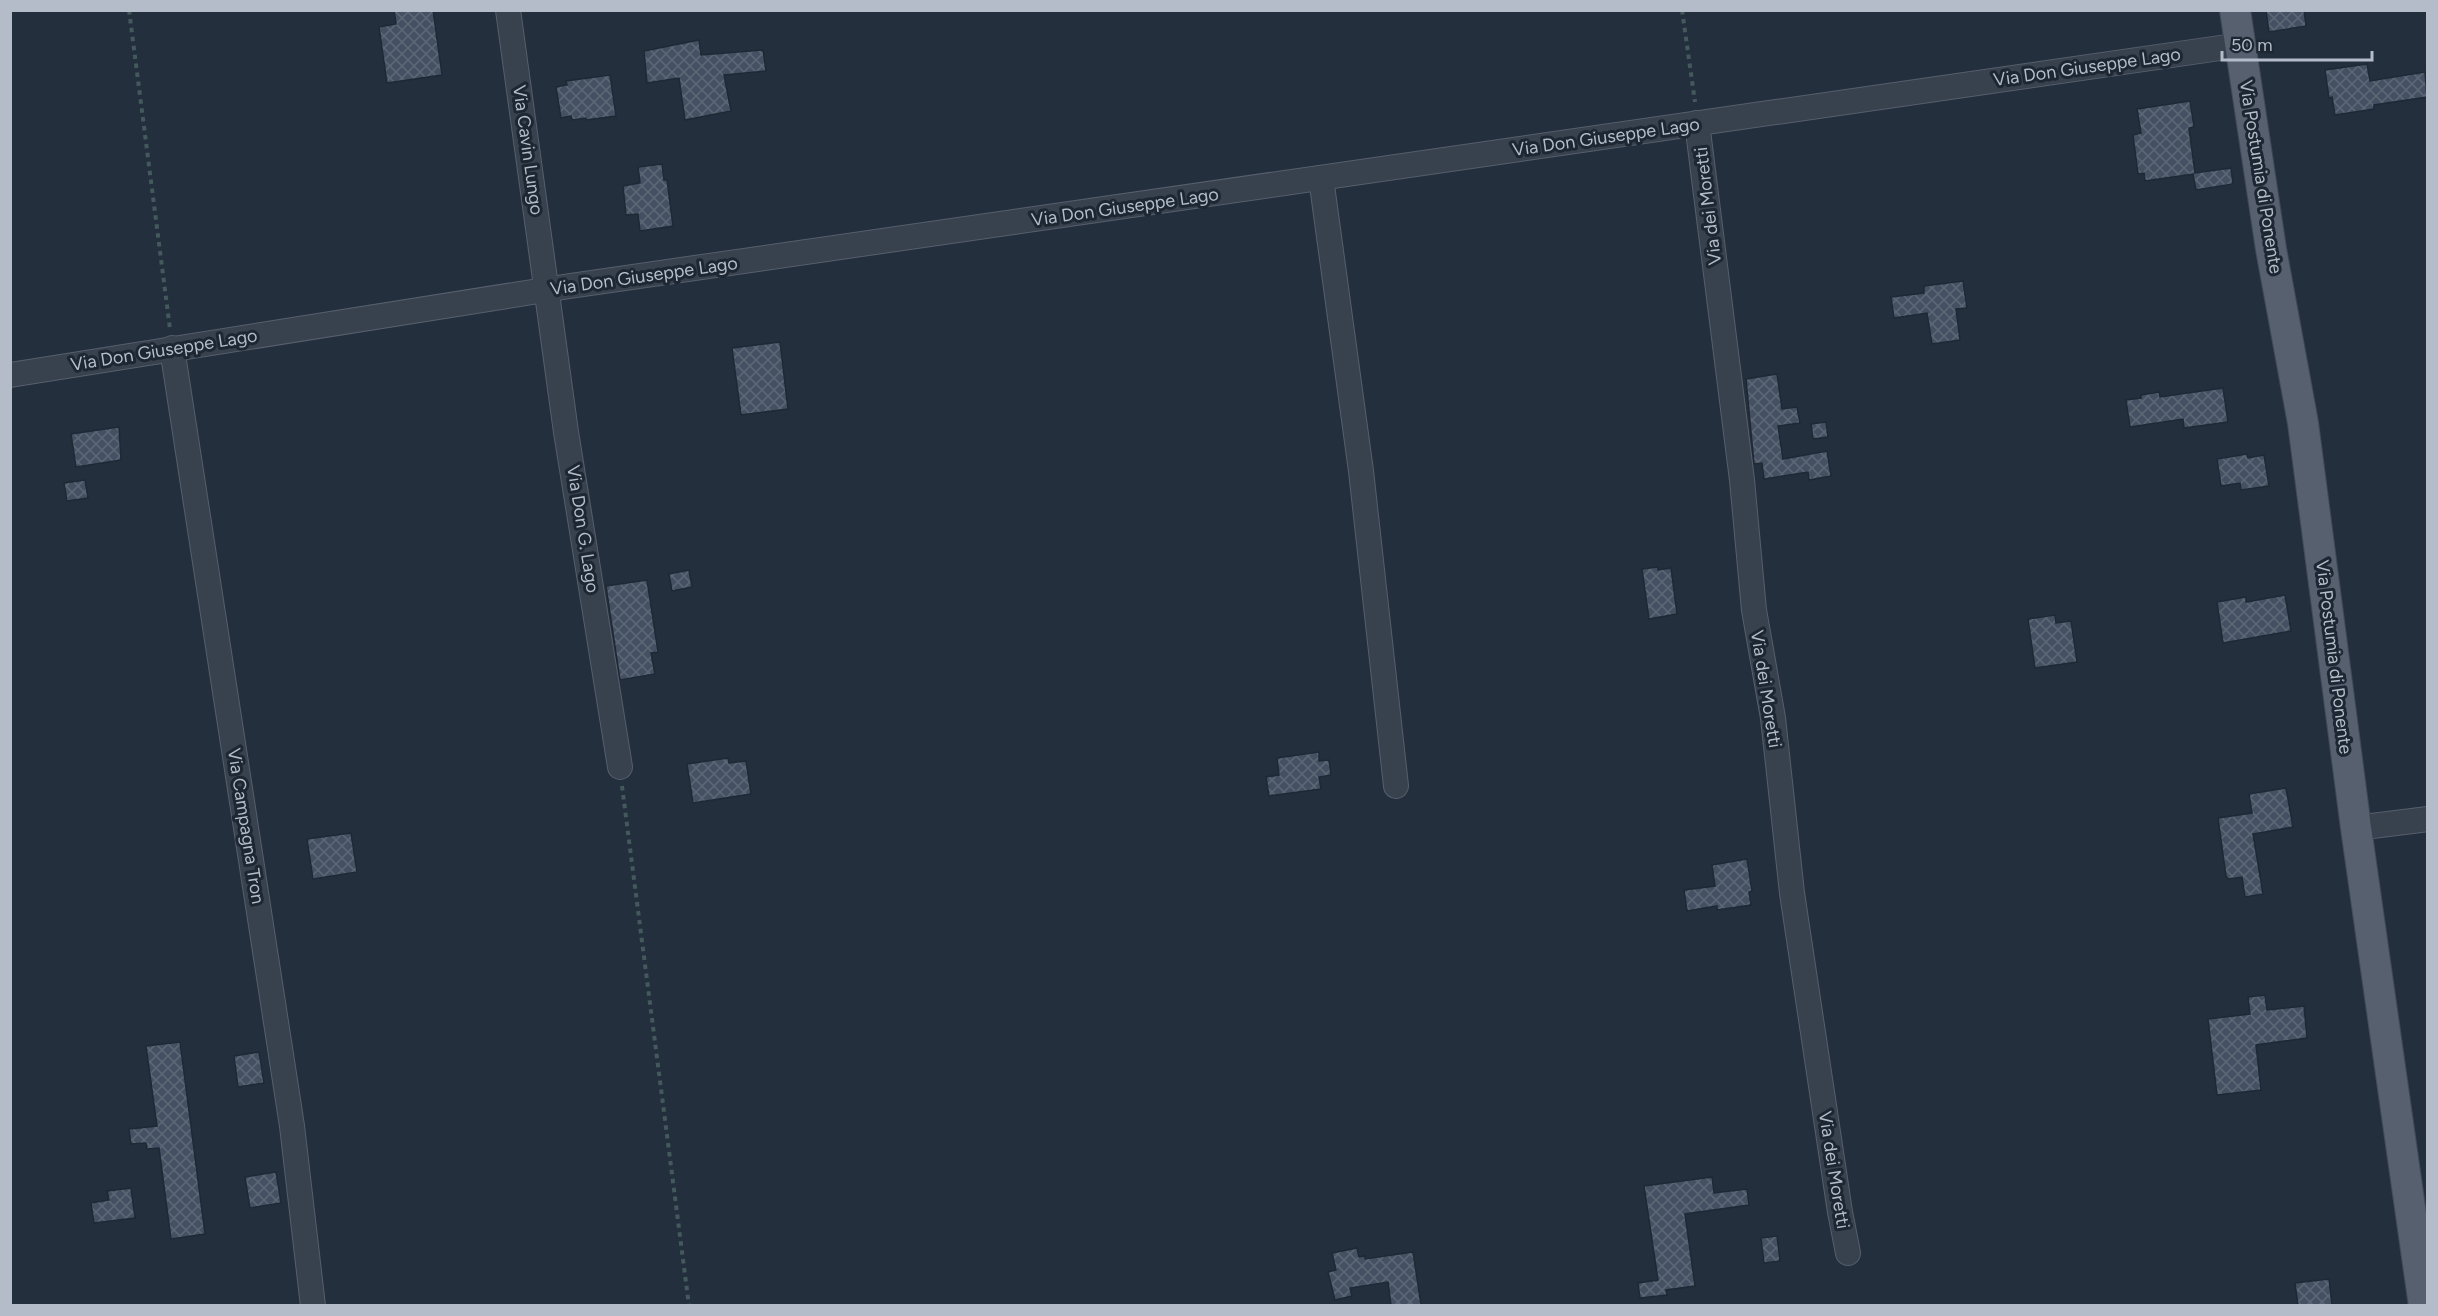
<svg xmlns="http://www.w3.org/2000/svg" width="2438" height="1316" viewBox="0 0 2438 1316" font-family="Figtree,sans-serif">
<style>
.building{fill:url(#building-cross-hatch);stroke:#1f2835;stroke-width:1.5}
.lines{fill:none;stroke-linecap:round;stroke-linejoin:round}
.minor-casing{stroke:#565f6c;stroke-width:26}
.major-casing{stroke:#414a57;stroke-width:32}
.path{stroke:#44595c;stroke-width:4;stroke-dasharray:4.5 4.5;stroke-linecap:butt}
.minor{stroke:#38414e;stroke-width:24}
.major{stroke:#56606e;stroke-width:30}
.labels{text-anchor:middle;stroke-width:6;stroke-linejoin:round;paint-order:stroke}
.street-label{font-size:18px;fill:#b4bcc9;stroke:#1d2633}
</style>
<defs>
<pattern id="building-cross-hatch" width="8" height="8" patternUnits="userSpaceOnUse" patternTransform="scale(1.5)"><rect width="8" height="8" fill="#455162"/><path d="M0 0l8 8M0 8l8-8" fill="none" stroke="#5d6877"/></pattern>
</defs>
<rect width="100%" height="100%" fill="#242f3e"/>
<!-- building -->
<g class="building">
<polygon points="394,10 433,10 442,75 387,83 379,27 396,24"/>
<polygon points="2266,10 2304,10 2306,26 2269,32"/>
<polygon points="699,40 701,55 763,50 766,71 724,75 731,111 685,120 679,78 647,83 644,51"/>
<polygon points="2367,64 2370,81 2425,72 2427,97 2374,105 2374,109 2335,115 2332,97 2329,98 2325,70"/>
<polygon points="610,75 616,116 586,120 586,118 572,120 571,116 561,118 556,87 567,85 566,81"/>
<polygon points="2190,101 2194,127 2189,128 2195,173 2231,168 2233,184 2196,190 2193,174 2145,181 2144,173 2138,174 2133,135 2141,133 2137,109"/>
<polygon points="662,164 664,180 667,180 673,226 640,231 638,214 626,215 623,186 640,183 638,167"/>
<polygon points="1963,281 1967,308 1956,309 1960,340 1932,344 1927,313 1894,318 1891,297 1924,293 1924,286"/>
<polygon points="780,342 788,409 741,415 732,348"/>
<polygon points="1777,374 1782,409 1797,407 1800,423 1778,426 1783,459 1827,451 1831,476 1809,480 1808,472 1764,479 1762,463 1754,464 1746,379"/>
<polygon points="2223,388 2228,422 2184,428 2183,419 2130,427 2126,400 2141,398 2141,395 2159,392 2160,397"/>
<polygon points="1826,422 1828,437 1813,439 1811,424"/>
<polygon points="119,427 121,460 76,467 71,434"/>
<polygon points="2247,454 2248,458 2264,455 2269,486 2241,490 2240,483 2221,486 2217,459"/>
<polygon points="85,480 88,498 67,501 64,483"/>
<polygon points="1658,567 1658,570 1671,568 1677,614 1649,619 1642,569"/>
<polygon points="689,570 692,587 672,591 669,574"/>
<polygon points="647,580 658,652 651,653 655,674 620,680 606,586"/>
<polygon points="2285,595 2291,631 2223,643 2217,602 2246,597 2246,602"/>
<polygon points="2055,615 2056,623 2071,621 2077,662 2035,668 2028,619"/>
<polygon points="1319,752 1319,761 1329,760 1331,775 1319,777 1321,789 1269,796 1266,777 1279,775 1277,758"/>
<polygon points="728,758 729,763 746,761 751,794 693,803 687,764"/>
<polygon points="2286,788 2293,827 2253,834 2263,894 2245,897 2242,877 2228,879 2226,876 2218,818 2252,813 2249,794"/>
<polygon points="351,833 357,872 313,879 307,839"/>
<polygon points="1747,859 1752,891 1749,892 1751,905 1717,910 1717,906 1687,911 1684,890 1715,886 1712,865"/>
<polygon points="2265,995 2267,1010 2304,1006 2307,1038 2256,1045 2261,1090 2217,1095 2208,1019 2250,1014 2248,997"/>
<polygon points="180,1042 205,1234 171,1239 159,1148 147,1149 146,1143 131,1144 129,1129 157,1126 146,1046"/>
<polygon points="259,1052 264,1083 238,1087 234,1056"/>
<polygon points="276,1172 281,1203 250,1208 245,1177"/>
<polygon points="1712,1177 1714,1193 1747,1189 1749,1205 1685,1214 1695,1286 1666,1290 1667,1295 1640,1298 1638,1283 1658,1280 1644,1186"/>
<polygon points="131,1188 135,1218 94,1223 91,1203 109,1200 107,1191"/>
<polygon points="1777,1236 1780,1261 1764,1263 1761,1238"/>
<polygon points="1357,1248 1359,1257 1365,1256 1365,1259 1413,1252 1421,1305 1391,1305 1388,1282 1350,1288 1352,1296 1335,1300 1328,1272 1336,1270 1332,1253"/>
<polygon points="2329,1279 2332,1305 2298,1305 2295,1283"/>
</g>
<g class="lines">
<!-- minor casing -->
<g class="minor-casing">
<g id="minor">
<polyline points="508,10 566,432 620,767"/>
<polyline points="1697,123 1742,480 1754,610 1773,718 1792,893 1840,1212 1848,1253"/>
<polyline points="1321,178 1361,471 1396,786"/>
<polyline points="172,348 292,1126 313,1306"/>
<polyline points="10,375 570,286 2241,45"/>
<polyline points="2356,828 2428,819"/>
</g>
</g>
<!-- major casing -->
<g class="major-casing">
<polyline id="major" points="2235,10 2271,249 2303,423 2356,828 2424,1306"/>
</g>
<!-- path -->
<g class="path">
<polyline points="129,10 170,329"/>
<polyline points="1682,10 1695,102"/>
<polyline points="622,786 689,1306"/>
</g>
<!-- minor -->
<use href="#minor" class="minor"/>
<!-- major -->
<use href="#major" class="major"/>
</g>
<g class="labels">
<!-- street labels -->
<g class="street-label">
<text transform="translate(2087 67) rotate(-8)" y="6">Via Don Giuseppe Lago</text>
<text transform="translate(1606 137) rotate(-8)" y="6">Via Don Giuseppe Lago</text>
<text transform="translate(528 150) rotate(82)" y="6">Via Cavin Lungo</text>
<text transform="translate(2261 177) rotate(81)" y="6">Via Postumia di Ponente</text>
<text transform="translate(1708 206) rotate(-97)" y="6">Via dei Moretti</text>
<text transform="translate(1125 207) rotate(-8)" y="6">Via Don Giuseppe Lago</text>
<text transform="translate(644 276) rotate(-8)" y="6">Via Don Giuseppe Lago</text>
<text transform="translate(164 350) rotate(-9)" y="6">Via Don Giuseppe Lago</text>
<text transform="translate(583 529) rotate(81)" y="6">Via Don G. Lago</text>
<text transform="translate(2334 657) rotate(83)" y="6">Via Postumia di Ponente</text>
<text transform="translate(1766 689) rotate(81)" y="6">Via dei Moretti</text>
<text transform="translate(246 826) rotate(81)" y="6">Via Campagna Tron</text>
<text transform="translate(1834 1170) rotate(81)" y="6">Via dei Moretti</text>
</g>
</g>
<!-- border -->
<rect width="2438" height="1316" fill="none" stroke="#b4bcc9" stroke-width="24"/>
<!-- scale -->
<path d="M2222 51v9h150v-9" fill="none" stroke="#b4bcc9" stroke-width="3"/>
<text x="2231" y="51" font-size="18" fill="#b4bcc9" stroke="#1d2633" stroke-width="4.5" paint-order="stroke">50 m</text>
</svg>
